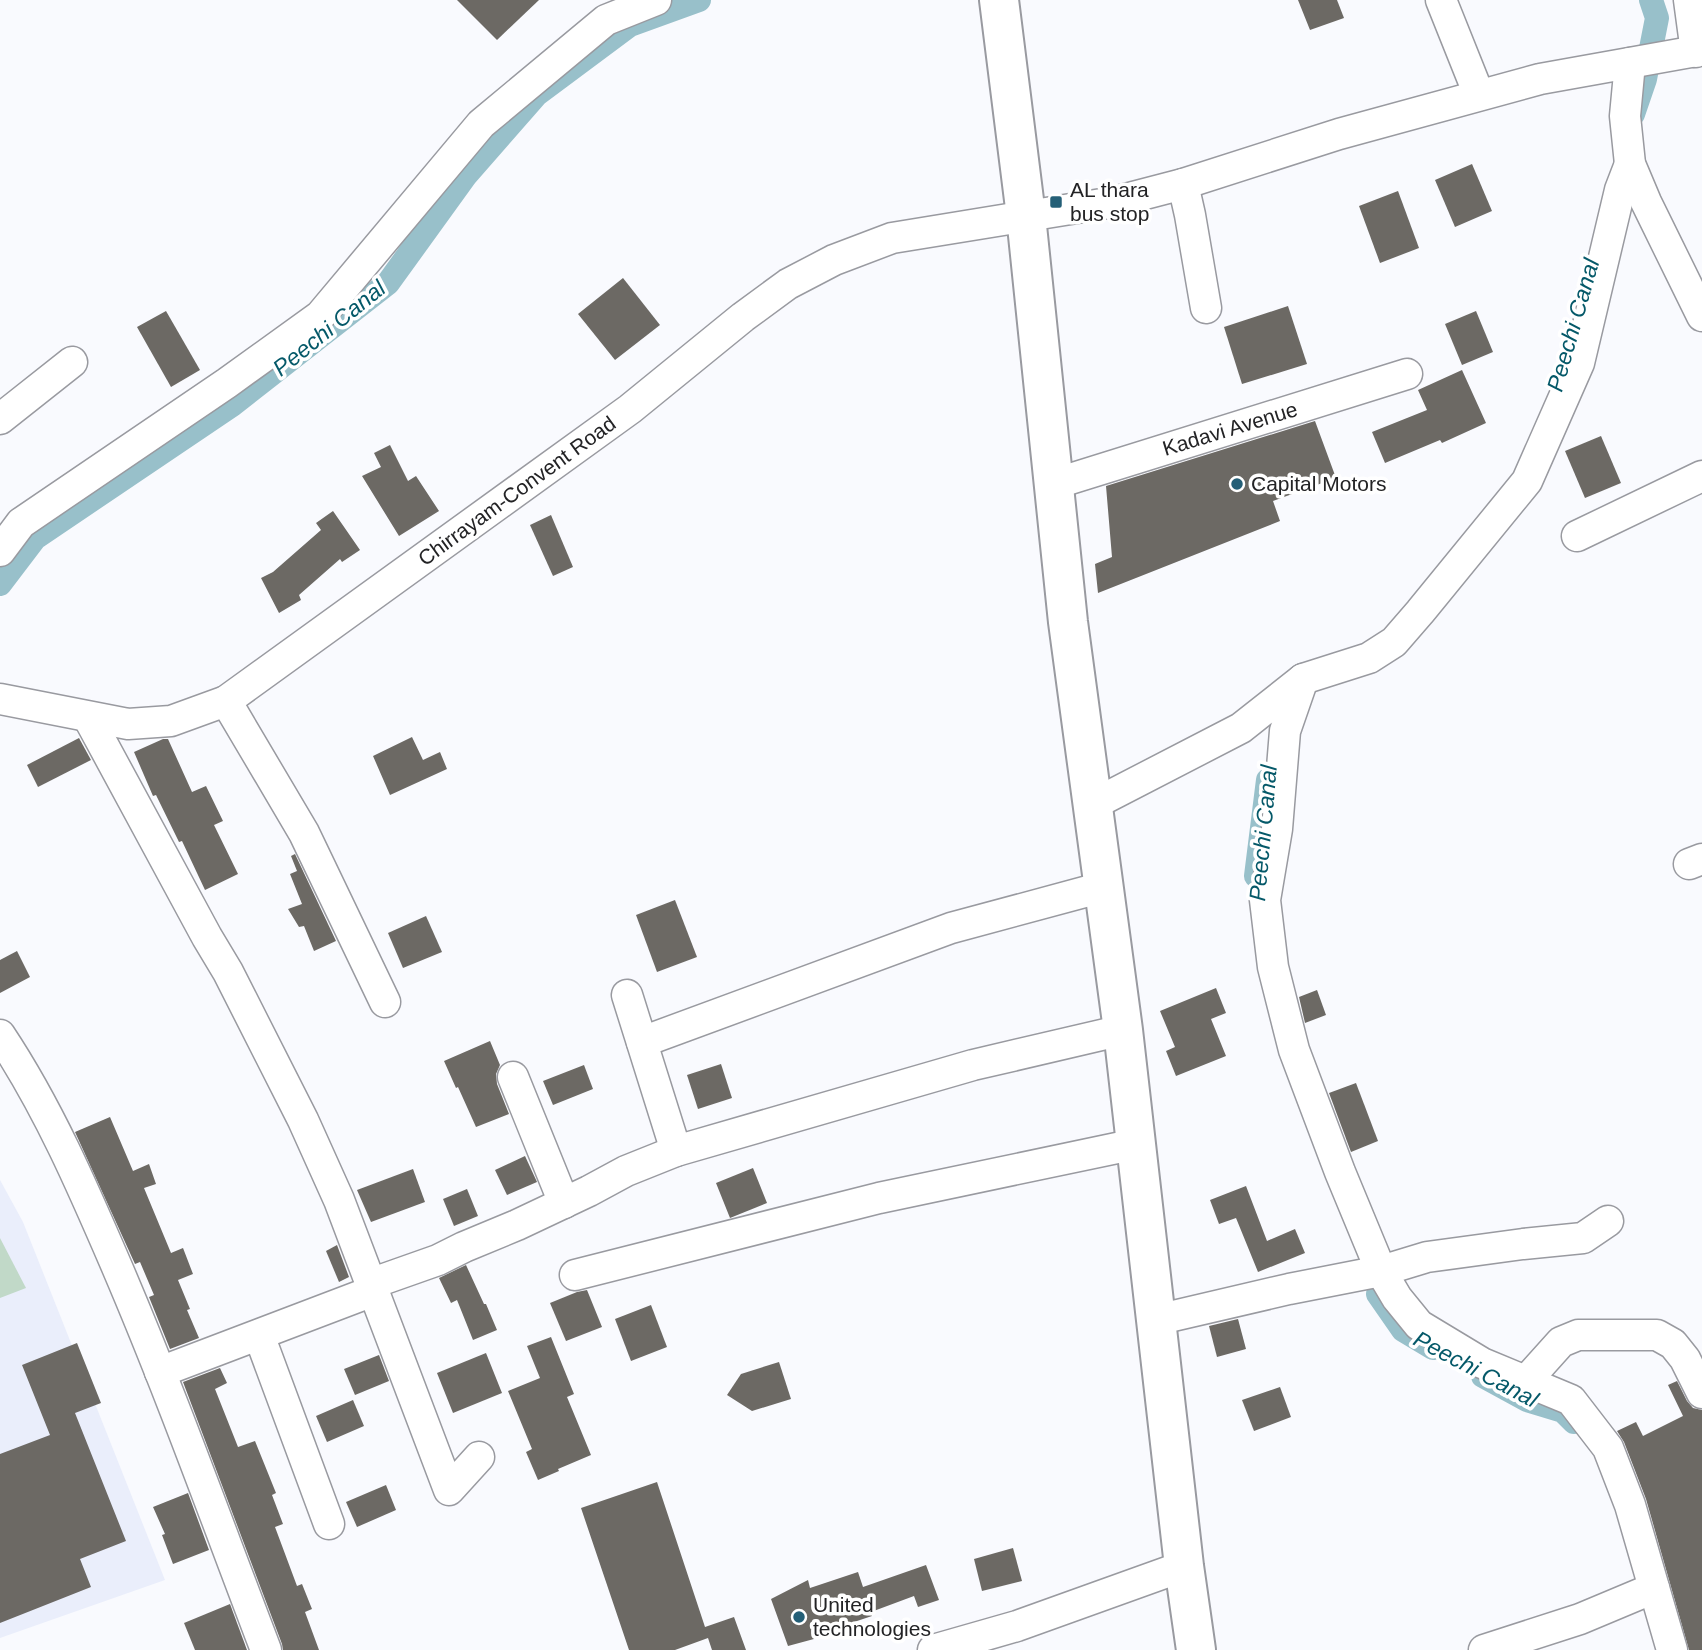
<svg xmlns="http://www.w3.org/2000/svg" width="1702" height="1650" viewBox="0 0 1702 1650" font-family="Helvetica,sans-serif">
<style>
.built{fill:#eaeefb}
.green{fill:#c1d9c8}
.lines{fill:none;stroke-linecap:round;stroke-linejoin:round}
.canal{stroke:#98c0ca;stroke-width:24}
.building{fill:#6c6964}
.minor-casing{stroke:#999aa0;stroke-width:33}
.major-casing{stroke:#999aa0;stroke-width:42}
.minor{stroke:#fff;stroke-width:30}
.major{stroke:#fff;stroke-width:38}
.poi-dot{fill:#245f77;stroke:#fff;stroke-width:2.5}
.labels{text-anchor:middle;stroke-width:7;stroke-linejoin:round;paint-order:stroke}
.poi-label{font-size:21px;fill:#232325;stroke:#fff;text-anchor:start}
.street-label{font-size:21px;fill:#232325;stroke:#fff}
.water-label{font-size:23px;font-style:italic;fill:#055969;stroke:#fff}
</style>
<rect width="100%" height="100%" fill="#f9fafe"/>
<!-- built -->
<polygon class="built" points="0,1180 23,1222 165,1580 0,1638"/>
<!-- green -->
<polygon class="green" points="0,1238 26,1288 0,1298"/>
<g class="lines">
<!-- canal -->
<g class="canal">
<polyline points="1633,114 1645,79 1657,18 1651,0"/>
<polyline points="0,584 35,538 232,405 388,283 466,175 536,95 630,25 699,0"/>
<polyline points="1256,876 1268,780"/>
<polyline points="1378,1294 1403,1330 1433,1348"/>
<polyline points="1483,1376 1527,1400 1563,1411 1574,1422"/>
</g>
</g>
<!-- building -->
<g class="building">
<polygon points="457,0 539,0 497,40"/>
<polygon points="1298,0 1337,0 1344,18 1310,30"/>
<polygon points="1472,164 1492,211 1455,227 1435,180"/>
<polygon points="1398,191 1419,248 1380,263 1359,206"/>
<polygon points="623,278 660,325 615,360 578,314"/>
<polygon points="1288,306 1307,364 1242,384 1224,327"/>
<polygon points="166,311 200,370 171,387 137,327"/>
<polygon points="1476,311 1493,352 1462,365 1445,324"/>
<polygon points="1462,370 1486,423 1442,443 1440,440 1385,463 1372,432 1427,410 1418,390"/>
<polygon points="1315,421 1336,478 1273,501 1280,521 1098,593 1095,564 1112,557 1106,486"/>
<polygon points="1601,436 1621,483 1585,498 1565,451"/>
<polygon points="390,445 408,481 416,476 439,511 399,536 362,476 381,467 374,453"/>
<polygon points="333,511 360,550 342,562 340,559 299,595 301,600 279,613 261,578 273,572 321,530 316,523"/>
<polygon points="551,515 573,567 553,576 530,525"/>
<polygon points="412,737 423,760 440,752 447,769 390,795 373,756"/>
<polygon points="79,738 91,760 38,787 27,765"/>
<polygon points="163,739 168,739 192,792 206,786 223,821 214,825 238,874 205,890 182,841 179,842 156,795 153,796 134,752"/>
<polygon points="295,854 336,941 314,951 304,926 299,927 288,909 302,904 290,874 297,871 291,856"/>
<polygon points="675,900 697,957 657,972 636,915"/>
<polygon points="426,916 442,952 403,968 388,933"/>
<polygon points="17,951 30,977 0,993 0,960"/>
<polygon points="1216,988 1226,1013 1211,1019 1226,1056 1176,1076 1166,1051 1175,1047 1160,1011"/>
<polygon points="1317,990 1326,1015 1305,1023 1299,997"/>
<polygon points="490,1041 500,1065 496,1074 497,1084 509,1114 476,1127 458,1087 456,1088 444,1061"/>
<polygon points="721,1064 732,1098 698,1109 687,1075"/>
<polygon points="584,1065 593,1089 553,1105 543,1081"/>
<polygon points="1356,1083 1378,1141 1351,1152 1329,1093"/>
<polygon points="110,1117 133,1171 149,1164 156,1184 144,1188 171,1253 183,1248 193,1274 178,1280 190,1309 187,1310 199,1338 170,1349 149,1297 154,1295 140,1262 135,1264 75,1132"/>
<polygon points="525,1156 537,1182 507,1195 495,1170"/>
<polygon points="753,1168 767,1203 730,1218 716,1183"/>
<polygon points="413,1169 425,1202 371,1222 357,1190"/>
<polygon points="1246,1186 1267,1241 1295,1229 1305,1253 1258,1272 1236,1218 1219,1224 1210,1200"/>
<polygon points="467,1189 478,1216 454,1226 443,1199"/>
<polygon points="337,1245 349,1277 339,1282 326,1251"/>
<polygon points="466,1265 484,1304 486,1304 497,1330 473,1340 457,1300 451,1303 439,1278"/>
<polygon points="587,1290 602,1327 566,1341 550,1303 577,1292"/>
<polygon points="651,1305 667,1347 631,1361 615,1319"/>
<polygon points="1238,1319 1246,1349 1217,1357 1209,1326"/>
<polygon points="551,1337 574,1394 567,1397 591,1455 558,1469 559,1471 538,1480 526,1452 532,1449 508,1391 540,1378 527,1346"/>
<polygon points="77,1343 101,1403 75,1413 126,1541 80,1559 91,1587 0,1623 0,1454 50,1435 22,1365"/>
<polygon points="486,1353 502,1393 453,1413 437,1373"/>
<polygon points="379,1355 389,1381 355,1395 344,1369"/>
<polygon points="779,1362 791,1399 752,1411 727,1395 741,1374"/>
<polygon points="220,1368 227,1383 215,1389 238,1447 255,1441 276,1493 272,1495 283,1524 275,1527 297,1586 302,1584 312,1609 305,1612 319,1650 283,1650 282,1644 183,1382"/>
<polygon points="1677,1381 1687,1401 1693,1408 1702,1410 1702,1650 1689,1650 1646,1499 1624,1442 1617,1431 1636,1422 1643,1436 1683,1416 1668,1385"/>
<polygon points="1280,1387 1291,1417 1254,1431 1242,1400"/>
<polygon points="353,1400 364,1426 327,1442 316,1416"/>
<polygon points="657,1482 705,1627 734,1617 746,1650 712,1650 708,1638 675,1650 629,1650 581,1508"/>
<polygon points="386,1485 396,1510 357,1527 346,1502"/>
<polygon points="188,1493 209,1550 173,1564 162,1535 165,1534 153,1507"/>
<polygon points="1013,1548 1022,1581 982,1591 974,1559"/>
<polygon points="926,1565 939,1600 918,1607 914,1596 871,1612 872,1616 824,1632 825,1636 788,1646 771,1599 808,1580 810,1588 858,1572 863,1587"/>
<polygon points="230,1604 247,1650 195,1650 184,1623"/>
</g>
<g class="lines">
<!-- minor casing -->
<g class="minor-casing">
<g id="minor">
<polyline points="1441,0 1479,95"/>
<polyline points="1689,0 1696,52"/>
<polyline points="1630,63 1625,116 1630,164 1646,202 1702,316"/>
<polyline points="1183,184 1190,215 1206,308"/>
<polyline points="0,419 72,362"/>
<polyline points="1054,484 1407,374"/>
<polyline points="1577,536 1702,476"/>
<polyline points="0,551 21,523 227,383 320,316 481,124 606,20 656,0"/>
<polyline points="1303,679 1285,731 1277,829 1265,900 1273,967 1294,1050 1340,1172 1381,1271 1397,1298 1419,1325 1482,1363 1571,1400 1608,1448 1630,1505 1672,1650"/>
<polyline points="0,699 128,724 171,721 226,701 630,409 743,317 788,284 834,260 892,238 1114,202 1183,184 1339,134 1540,79 1702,50"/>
<polyline points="226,701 304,833 385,1002"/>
<polyline points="88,717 207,937 228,972 303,1120 339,1200 449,1490 479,1457"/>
<polyline points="1092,805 1241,728 1303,679 1369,658 1394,642 1420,612 1527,481 1579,363 1620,190 1630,164"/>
<polyline points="1689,864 1702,859"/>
<polyline points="627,995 676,1151"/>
<path d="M0 1035C48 1107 83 1188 117 1267 171 1393 217 1522 266 1650"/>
<polyline points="642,1042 951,928 1103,887"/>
<polyline points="513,1077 564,1203"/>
<polyline points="575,1275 879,1198 1136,1144"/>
<polyline points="370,1284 438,1260 464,1247 517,1225 589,1191 626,1171 676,1151 973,1065 1123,1030"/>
<polyline points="1156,1320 1289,1289 1381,1271 1427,1257 1523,1244 1583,1238 1608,1221"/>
<polyline points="259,1335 329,1524"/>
<polyline points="160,1372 373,1291"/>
<polyline points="1526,1381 1561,1342 1578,1335 1657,1335 1673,1344 1685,1359 1702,1393"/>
<polyline points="933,1650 1017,1626 1184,1566"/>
<polyline points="1484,1650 1580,1619 1654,1588"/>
</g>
</g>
<!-- major casing -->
<g class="major-casing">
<polyline id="major" points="999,0 1026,216 1068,622 1123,1030 1184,1566 1196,1650"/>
</g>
<!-- minor -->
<use href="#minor" class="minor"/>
<!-- major -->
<use href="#major" class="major"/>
</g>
<!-- markers -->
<g class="poi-dot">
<rect x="1049" y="195" width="14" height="14" rx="3.5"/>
<circle cx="1237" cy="484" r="7"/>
<circle cx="799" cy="1617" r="7"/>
</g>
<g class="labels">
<!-- poi labels -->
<g class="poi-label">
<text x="1070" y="197">AL thara<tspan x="1070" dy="24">bus stop</tspan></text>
<text x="1251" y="491">Capital Motors</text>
<text x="813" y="1612">United<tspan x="813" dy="24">technologies</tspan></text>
</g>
<!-- street labels -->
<g class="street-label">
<text transform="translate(1230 429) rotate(-17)" y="7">Kadavi Avenue</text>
<text transform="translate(517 491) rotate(-36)" y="7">Chirrayam-Convent Road</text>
</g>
<!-- water labels -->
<g class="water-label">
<text transform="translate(1573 325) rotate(-74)" y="8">Peechi Canal</text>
<text transform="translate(329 328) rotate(-39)" y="8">Peechi Canal</text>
<text transform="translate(1263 833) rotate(-85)" y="8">Peechi Canal</text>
<text transform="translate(1476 1369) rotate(28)" y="8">Peechi Canal</text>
</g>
</g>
</svg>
